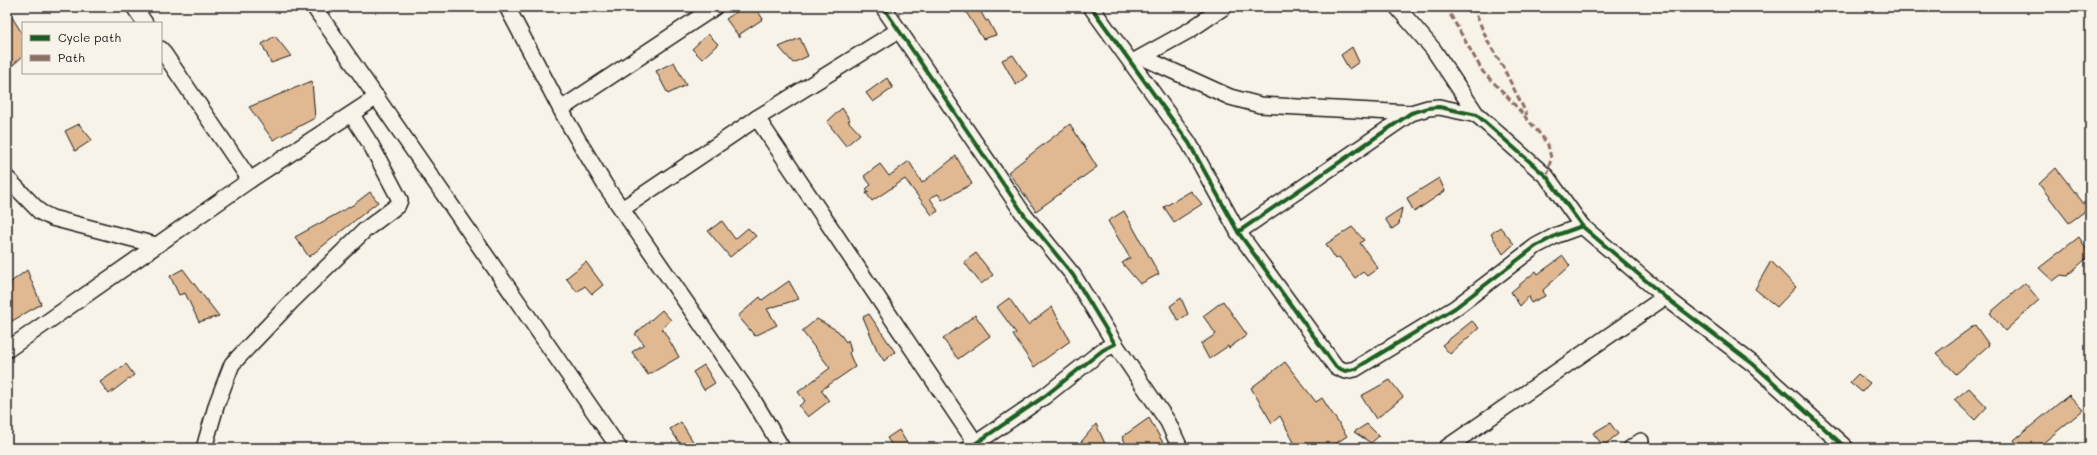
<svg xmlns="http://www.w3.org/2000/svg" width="2097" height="455" viewBox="0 0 2097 455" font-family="Mali,sans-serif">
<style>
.building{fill:#e0b891;stroke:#1c1c1c}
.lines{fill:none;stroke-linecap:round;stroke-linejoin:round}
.street-casing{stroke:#1c1c1c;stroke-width:18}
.street{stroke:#f7f3e8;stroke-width:15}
.quiet{stroke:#8d6e63;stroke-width:3;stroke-dasharray:6 3;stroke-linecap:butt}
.cycleway-casing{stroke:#f7f3e8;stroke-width:6}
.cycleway{stroke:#1b5e20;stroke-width:4}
</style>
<rect width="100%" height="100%" fill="#f7f3e8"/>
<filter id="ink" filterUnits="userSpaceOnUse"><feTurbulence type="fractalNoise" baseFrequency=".025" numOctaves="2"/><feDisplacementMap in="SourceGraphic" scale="8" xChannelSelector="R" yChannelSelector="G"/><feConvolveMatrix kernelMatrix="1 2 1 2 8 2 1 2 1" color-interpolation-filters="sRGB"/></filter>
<g filter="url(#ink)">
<!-- building -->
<g class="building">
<polygon points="743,7 755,7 763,19 740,34 740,38 726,19"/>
<polygon points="976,7 978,7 986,21 988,20 996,35 983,39 966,12"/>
<polygon points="7,9 23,35 23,56 13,65 7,56"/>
<polygon points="708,34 718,44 702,59 692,49"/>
<polygon points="275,36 291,56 271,63 262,44"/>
<polygon points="800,38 808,56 793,63 779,47"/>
<polygon points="1352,47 1359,62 1349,69 1341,55"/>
<polygon points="1013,55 1027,76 1016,85 1002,60"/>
<polygon points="674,62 686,85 668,94 656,71"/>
<polygon points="887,78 893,88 873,102 866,93"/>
<polygon points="312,81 315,118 273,140 249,107"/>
<polygon points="842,108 850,120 848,121 860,134 846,146 827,122"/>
<polygon points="79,124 92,140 75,151 65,131"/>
<polygon points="1070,124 1097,167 1036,211 1008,172"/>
<polygon points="956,156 972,184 942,200 938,194 930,198 938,211 932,215 905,179 872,201 866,193 869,192 866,189 871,185 864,176 880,164 889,176 909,161 922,183"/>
<polygon points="2056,168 2088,209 2069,223 2039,184"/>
<polygon points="1439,178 1445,191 1414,212 1407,198"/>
<polygon points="1191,191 1202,204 1174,222 1164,207"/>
<polygon points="370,192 378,202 309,257 295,237 353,205"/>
<polygon points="1402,208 1399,224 1392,229 1385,219"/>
<polygon points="1124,211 1159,274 1140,284 1122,263 1130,258 1108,221"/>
<polygon points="722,221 735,239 748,228 756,236 730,257 708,231"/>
<polygon points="1352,227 1364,240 1360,243 1378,268 1367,276 1363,272 1355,278 1339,257 1336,259 1326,244"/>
<polygon points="1500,227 1514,244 1503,254 1491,234"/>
<polygon points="2079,237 2090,255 2067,276 2061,275 2053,281 2039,268"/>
<polygon points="976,253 993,275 981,284 964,262"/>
<polygon points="1563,256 1570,266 1543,290 1545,296 1531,303 1529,296 1520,306 1511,292 1536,271 1538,274"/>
<polygon points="1771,261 1796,287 1777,307 1755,289"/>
<polygon points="586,262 603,285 592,294 585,286 577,292 566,278"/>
<polygon points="183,269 198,289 219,316 199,322 185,293 179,295 170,276"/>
<polygon points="27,270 41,304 7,324 7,285"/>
<polygon points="789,281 799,299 767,309 777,325 755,336 738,316 760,297 762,300"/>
<polygon points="2025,283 2039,300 2005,331 1990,313"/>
<polygon points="1009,298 1028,325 1052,307 1070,341 1034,367 1013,335 1016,333 997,307"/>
<polygon points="1181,298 1188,314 1178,321 1170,306"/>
<polygon points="1223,301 1247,335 1229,348 1228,346 1209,359 1201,344 1216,334 1203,316"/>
<polygon points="662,310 671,320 662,328 679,357 648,375 632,352 644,344 635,334"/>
<polygon points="869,314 895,352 884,361 877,350 863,317"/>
<polygon points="975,315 990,336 958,359 943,339"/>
<polygon points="817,319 838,331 846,342 848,340 851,351 849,353 855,367 821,390 829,401 808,417 799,406 805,401 798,392 830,368 802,331"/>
<polygon points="1472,321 1479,328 1450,354 1442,345"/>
<polygon points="1975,325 1989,345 1956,374 1936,353"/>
<polygon points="1285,362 1316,402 1322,398 1347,436 1329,448 1297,448 1280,416 1272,423 1251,388"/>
<polygon points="126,364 134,375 109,394 100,382"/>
<polygon points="704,365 715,383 704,390 693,372"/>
<polygon points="1858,374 1870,383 1862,392 1850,382"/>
<polygon points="1390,380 1403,397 1376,419 1361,396"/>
<polygon points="1969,388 1987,407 1975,420 1954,400"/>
<polygon points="2069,395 2083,410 2037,448 2020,448 2014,440"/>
<polygon points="1149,418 1166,448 1129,448 1122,437"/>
<polygon points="681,422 697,448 683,448 670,429"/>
<polygon points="1610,423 1618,434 1603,446 1593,433"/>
<polygon points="1096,424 1107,448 1076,448"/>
<polygon points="1367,424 1379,436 1371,443 1354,432"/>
<polygon points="899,430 910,448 894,448 887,438"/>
</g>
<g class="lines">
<!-- street casing -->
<g class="street-casing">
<g id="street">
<polyline points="134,7 145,23"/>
<polyline points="314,7 619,448"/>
<polyline points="507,7 568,123 605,185 752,398 782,448"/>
<polyline points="883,7 1025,216 1073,275 1115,344 1103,350 1045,396 969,448"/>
<polyline points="1091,7 1189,143 1238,232 1336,367 1345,371 1355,369 1455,308 1536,246 1557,235 1582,226"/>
<polyline points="1397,7 1433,49 1477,115"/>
<polyline points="899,30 757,118 979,448"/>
<polyline points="161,49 250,180"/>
<polyline points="1142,57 1230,97 1260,105 1411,113"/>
<polyline points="1136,60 1190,30 1224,7"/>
<polyline points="561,109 715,7"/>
<polyline points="7,178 40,212 52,218 156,245"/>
<polyline points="622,209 757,118"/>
<polyline points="1238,232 1411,113 1428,108 1439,107 1477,115 1547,177 1582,226 1665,297 1753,364 1846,448"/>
<polyline points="1115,344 1168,422 1180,448"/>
<polyline points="7,350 250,180 377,97"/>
<polyline points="204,448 217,403 232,364 292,301 365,230 398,205 400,200 371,145 352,115"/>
<polyline points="1446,448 1665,297"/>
<polyline points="1631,448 1641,441"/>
</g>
</g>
<!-- street -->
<use href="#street" class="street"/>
<!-- quiet -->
<g class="quiet">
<polyline points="1446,7 1483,72 1505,94 1541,135 1548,145 1551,158 1547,177"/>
<polyline points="1473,7 1488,42 1503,67 1527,115"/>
</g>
<!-- cycleway casing -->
<g class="cycleway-casing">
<g id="cycleway">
<polyline points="883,7 1025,216 1073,275 1115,344 1103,350 1045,396 969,448"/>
<polyline points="1091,7 1189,143 1238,232 1336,367 1345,371 1355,369 1455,308 1536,246 1557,235 1582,226"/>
<polyline points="1238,232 1411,113 1428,108 1439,107 1477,115 1547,177 1582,226 1665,297 1753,364 1846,448"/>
</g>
</g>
<!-- cycleway -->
<use href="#cycleway" class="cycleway"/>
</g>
</g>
<!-- margin -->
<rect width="2097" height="455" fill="none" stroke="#f7f3e8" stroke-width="24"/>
<rect x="12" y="12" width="2073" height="431" fill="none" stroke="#1c1c1c" stroke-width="1.5" filter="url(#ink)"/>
<!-- legend -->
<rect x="22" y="22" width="140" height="52" fill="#f7f3e8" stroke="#9f9d96"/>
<rect x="30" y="35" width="20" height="6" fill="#1b5e20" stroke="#9f9d96"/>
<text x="58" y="42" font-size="12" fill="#1c1c1c">Cycle path</text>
<rect x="30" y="55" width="20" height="6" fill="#8d6e63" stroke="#9f9d96"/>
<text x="58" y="62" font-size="12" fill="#1c1c1c">Path</text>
</svg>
